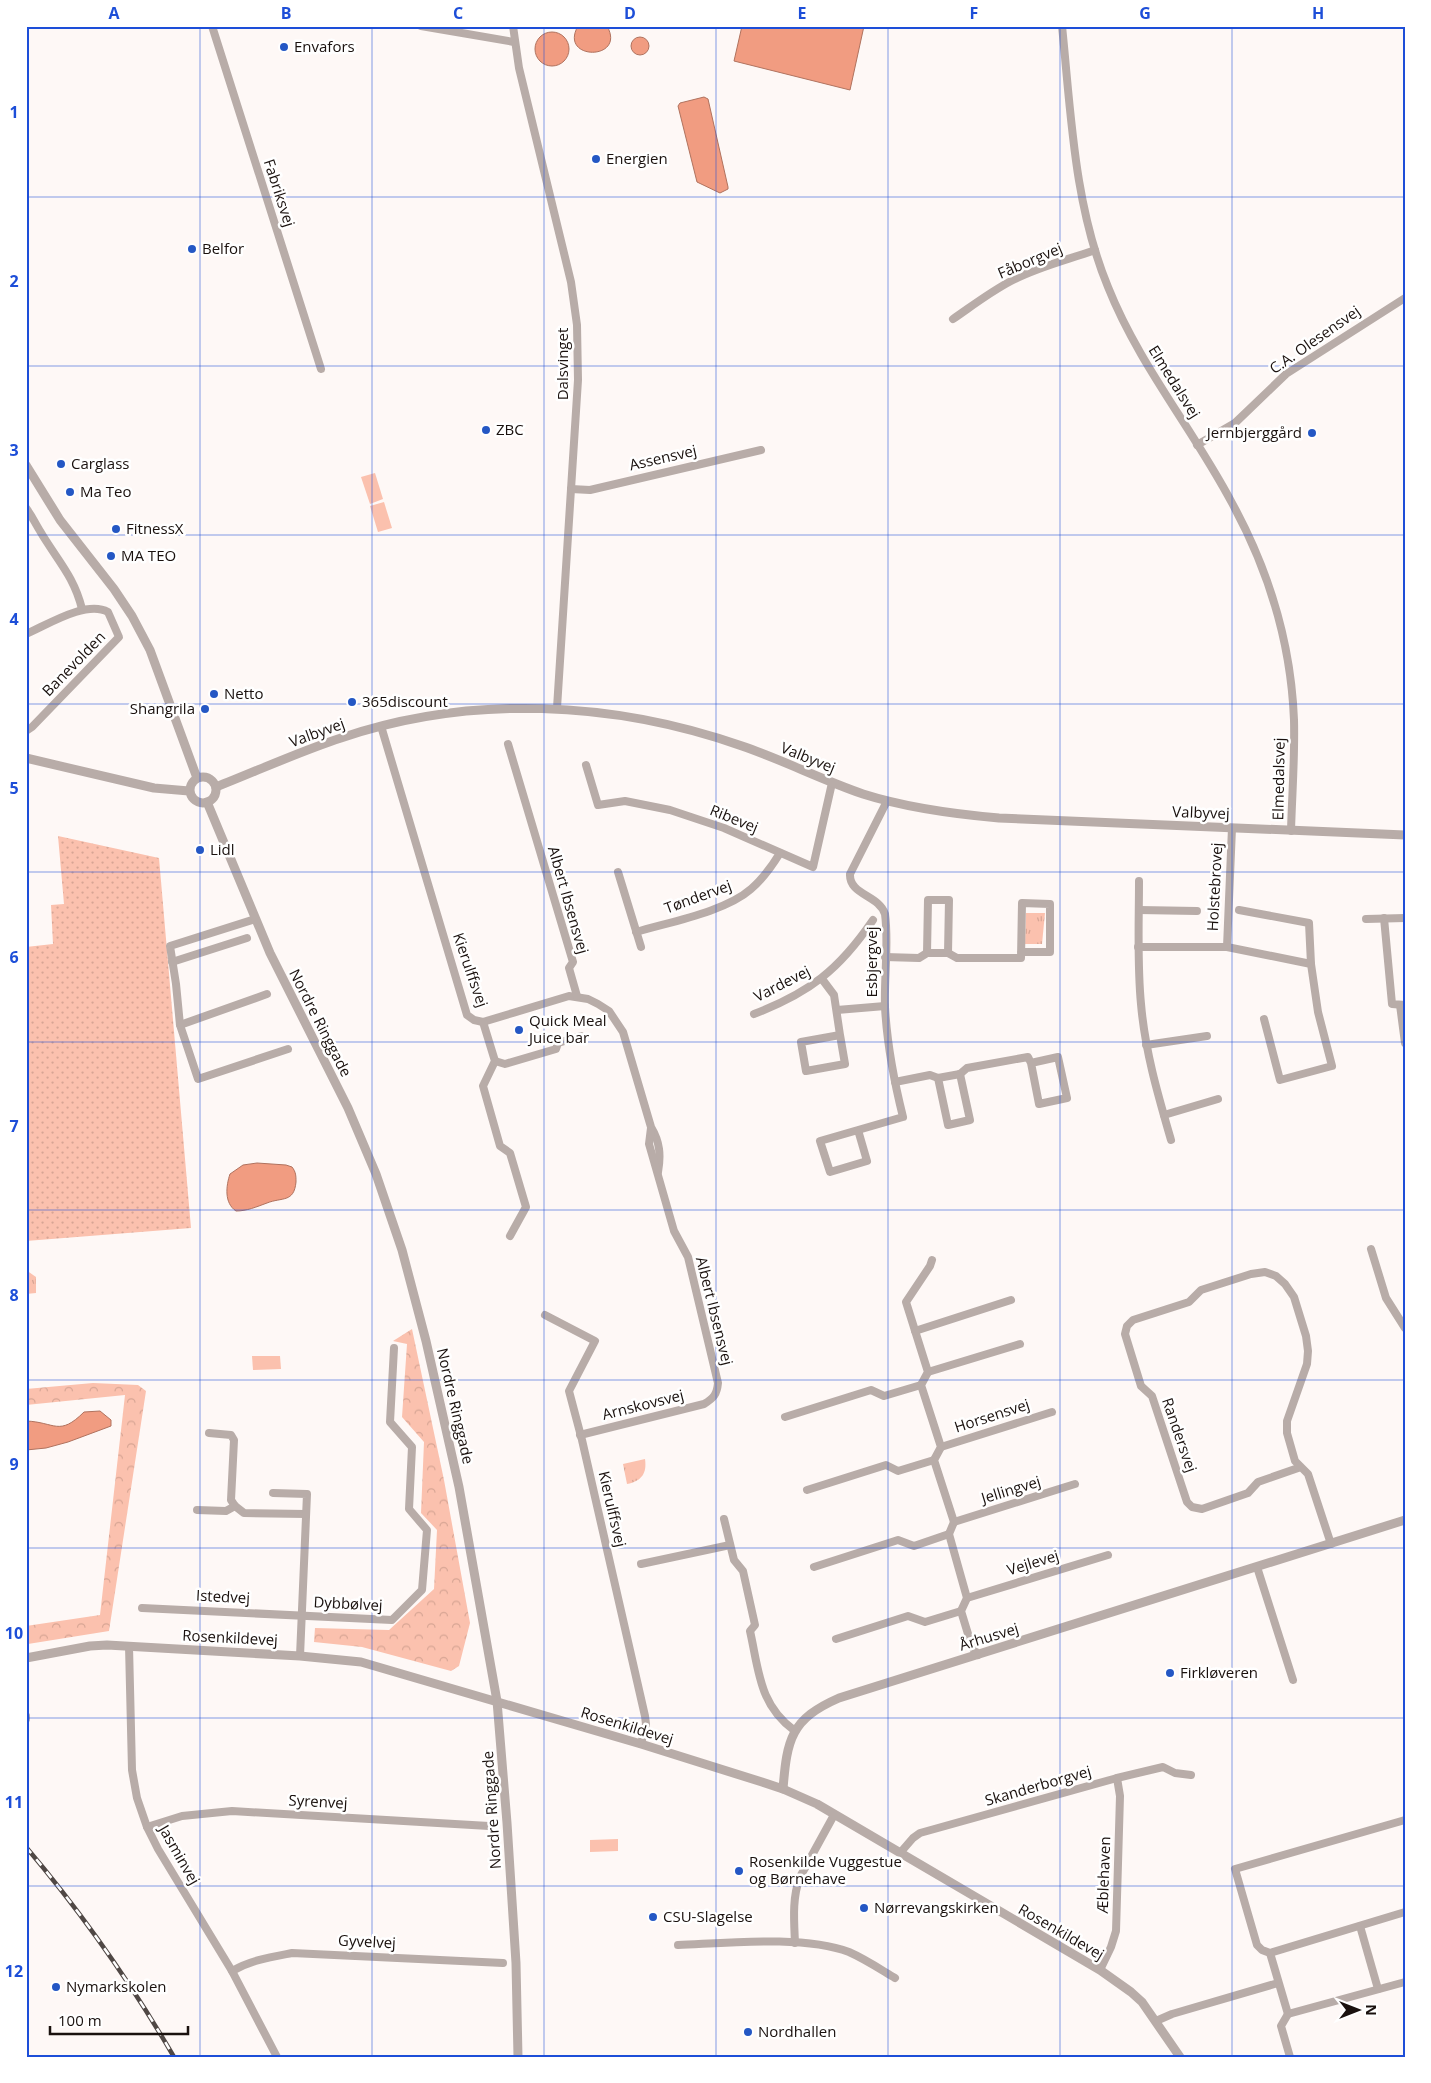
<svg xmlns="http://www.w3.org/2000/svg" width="1431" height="2083" viewBox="0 0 1431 2083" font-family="'Open Sans',sans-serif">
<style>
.grass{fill:#fbc1ae}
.forest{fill:url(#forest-crowns)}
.park{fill:url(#park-tufts)}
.garden{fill:url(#garden-dots)}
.water{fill:#f19c81;stroke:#b0725e}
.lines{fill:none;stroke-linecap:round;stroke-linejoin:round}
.minor{stroke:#b8aca8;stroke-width:8}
.tertiary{stroke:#b8aca8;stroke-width:9}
.rail-casing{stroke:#504845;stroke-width:4.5}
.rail{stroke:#fff;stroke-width:2.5;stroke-dasharray:8;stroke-linecap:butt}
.grid{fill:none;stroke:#1d4ed8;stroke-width:1;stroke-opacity:0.55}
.poi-dot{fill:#2457c4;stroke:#fff;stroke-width:2}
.labels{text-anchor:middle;stroke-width:5;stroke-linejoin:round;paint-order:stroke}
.poi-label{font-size:15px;fill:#1a110e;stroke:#fff;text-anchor:start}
.street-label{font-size:15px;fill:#1a110e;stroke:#fff}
.neatline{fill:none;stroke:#1d4ed8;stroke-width:2}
.grid-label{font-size:16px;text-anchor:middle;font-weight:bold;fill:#1d4ed8}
</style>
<defs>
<pattern id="forest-crowns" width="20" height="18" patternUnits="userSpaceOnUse" patternTransform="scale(1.25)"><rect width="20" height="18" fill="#fbc1ae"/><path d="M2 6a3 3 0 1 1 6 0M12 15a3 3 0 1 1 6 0" fill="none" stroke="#d7a594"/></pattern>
<pattern id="park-tufts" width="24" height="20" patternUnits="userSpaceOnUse" patternTransform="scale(1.25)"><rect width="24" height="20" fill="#fbc1ae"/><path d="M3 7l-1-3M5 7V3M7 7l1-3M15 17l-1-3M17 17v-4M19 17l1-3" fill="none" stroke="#d7a594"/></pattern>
<pattern id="garden-dots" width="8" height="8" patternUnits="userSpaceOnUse" patternTransform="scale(1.25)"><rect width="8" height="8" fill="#fbc1ae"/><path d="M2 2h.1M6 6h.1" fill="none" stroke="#d7a594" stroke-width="1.8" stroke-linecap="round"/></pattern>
</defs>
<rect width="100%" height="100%" fill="#fef8f6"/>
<!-- grass -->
<g class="grass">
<polygon points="375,473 383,499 370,504 361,477"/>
<polygon points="384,502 392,528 378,532 370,506"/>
<polygon points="252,1356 280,1356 281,1369 253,1370"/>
<polygon points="618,1839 618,1851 590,1852 590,1840"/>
</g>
<!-- forest -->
<g class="forest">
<polygon points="412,1329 444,1480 470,1623 459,1666 451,1671 362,1647 314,1642 315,1628 389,1630 434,1589 437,1530 421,1513 424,1442 402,1417 407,1344 393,1341"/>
<polygon points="93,1383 138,1385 146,1391 109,1631 28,1644 26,1626 100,1615 125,1395 26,1405 26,1389"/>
</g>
<!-- park -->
<g class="park">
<polygon points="1026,913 1045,913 1042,944 1025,944"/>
<polygon points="26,1270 36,1277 36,1293 26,1294"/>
<path d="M645 1459C647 1473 642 1481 627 1484L623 1464Z"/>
</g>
<!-- garden -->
<polygon class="garden" points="58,836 159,858 191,1228 26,1241 26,947 53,944 51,905 64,904"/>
<!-- water -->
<g class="water">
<path d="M578 26H607C627 61 558 61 578 26Z"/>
<polygon points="742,26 864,26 850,90 734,61"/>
<circle cx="552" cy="49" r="17"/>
<circle cx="640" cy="46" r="9"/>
<polygon points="704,97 708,99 728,187 728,189 720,193 697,182 678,106 680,103"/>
<path d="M257 1163 286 1165 292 1167C296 1172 296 1176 296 1182 294 1203 282 1197 267 1203 256 1207 247 1211 236 1211 224 1203 226 1186 230 1174L243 1165Z"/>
<path d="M100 1411 111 1420V1426L68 1442 46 1448 26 1450V1421C55 1422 59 1437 84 1412Z"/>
</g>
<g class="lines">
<!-- minor -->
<g class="minor">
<polyline points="212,26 321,369"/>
<polyline points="421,26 514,42"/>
<polyline points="513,26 519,68 571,282 577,325 578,380 557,708"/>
<path d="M1062 26C1071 113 1074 205 1108 287 1139 365 1193 429 1232 503 1268 569 1291 643 1294 720 1295 757 1292 794 1291 831"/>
<path d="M953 319C972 306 990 292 1011 281 1037 267 1067 260 1095 250"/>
<polyline points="1197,445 1235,423 1286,374 1405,298"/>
<polyline points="571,489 590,490 761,450"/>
<path d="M26 508C32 516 35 523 40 531 57 560 74 576 82 609"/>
<path d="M26 634C47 625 86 600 108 612L119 637 32 727 26 731"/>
<path d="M381 726 467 1015 474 1020 483 1022 569 996 588 999 598 1004 609 1011 623 1032 651 1127C660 1142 661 1155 658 1172"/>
<polyline points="508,744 573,962 569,968 577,996"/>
<polyline points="586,765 598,805 625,801 670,810 724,828 813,867 832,783"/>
<polyline points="1232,828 1227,947 1311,964 1318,1012 1332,1066 1280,1080 1264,1019"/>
<polyline points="618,872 641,947"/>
<path d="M1139 881C1139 922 1137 963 1141 1004 1145 1051 1158 1095 1171 1140"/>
<polyline points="1139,910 1197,911"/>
<polyline points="1239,910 1309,923 1311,964"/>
<polyline points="1384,918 1392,1004 1405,1005"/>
<polyline points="255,919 170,946 176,984 180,1025 198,1079 288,1049"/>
<polyline points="1366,919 1405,918"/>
<path d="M636 932C669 922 725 912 751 889 763 879 772 866 780 853"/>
<polyline points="1138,947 1227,947"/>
<polyline points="927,953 928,900 949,900 948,953"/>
<polyline points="885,957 919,958 927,953 948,953 957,958 1021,958 1022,903 1050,904 1050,952 1021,952"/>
<polyline points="172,962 247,938"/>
<polyline points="822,979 834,995 840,1035 801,1042 806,1071 845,1064 840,1035"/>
<polyline points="1400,1005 1405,1043"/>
<polyline points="837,1010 885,1006"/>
<path d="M754 1014C809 993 839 970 873 920"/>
<polyline points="483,1022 495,1061 483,1086 500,1146 510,1153 526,1207 510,1236"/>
<polyline points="180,1025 267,994"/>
<polyline points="1146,1045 1207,1036"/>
<polyline points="495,1061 505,1064 556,1049 558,1043 581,1036"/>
<polyline points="938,1078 948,1125 970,1120 960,1074"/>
<polyline points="895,1082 930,1075 938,1078 960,1074 967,1068 1028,1057 1031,1063 1039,1104 1067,1098 1058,1057 1031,1063"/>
<polyline points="1164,1115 1218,1099"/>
<path d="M858 1130 867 1161 830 1172 820 1141 903 1117C894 1081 887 1044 885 1007 884 976 889 944 885 914 879 895 849 895 850 874L887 801"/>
<polyline points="1371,1249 1386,1298 1405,1328"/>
<polyline points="932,1260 930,1266 906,1302 928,1372 921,1385 941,1447 934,1460 954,1522 949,1534 967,1598 961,1611 972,1647 978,1655"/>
<polyline points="545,1315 595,1341 569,1391 582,1440 645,1716 646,1724 641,1744"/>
<polyline points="915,1331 1011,1300"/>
<polyline points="928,1372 1020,1344"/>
<polyline points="785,1417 871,1390 884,1396 921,1385"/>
<polyline points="209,1433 231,1435 234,1440 231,1500 235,1506 244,1513 306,1514"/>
<path d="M580 1435 704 1404C714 1398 717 1394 718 1383L688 1257 674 1231 649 1144 651 1128"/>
<polyline points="941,1447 1052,1412"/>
<polyline points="1301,1467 1258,1482 1248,1493 1202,1509 1192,1507 1187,1502 1152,1396 1141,1386 1125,1334 1127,1326 1133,1320 1189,1302 1201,1290 1251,1274 1265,1272 1276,1276 1285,1284 1294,1297 1306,1336 1308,1351 1307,1364 1287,1421 1287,1433 1295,1461 1308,1474 1331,1544"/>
<polyline points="807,1490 886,1465 898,1471 934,1460"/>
<polyline points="273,1493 307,1494 300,1656"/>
<polyline points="197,1510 226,1511 235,1506"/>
<path d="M724 1519 734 1560 743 1571 755 1625 750 1631C759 1671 759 1705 795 1731"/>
<polyline points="954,1522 1075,1484"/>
<polyline points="641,1564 730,1545"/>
<polyline points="814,1567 898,1540 914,1546 949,1534"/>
<polyline points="1257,1567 1293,1680"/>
<polyline points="967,1598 1108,1555"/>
<polyline points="142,1608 392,1620 422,1590 427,1530 409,1509 412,1447 390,1422 394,1348"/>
<polyline points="836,1639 908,1616 925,1622 961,1611"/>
<polyline points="129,1646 132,1770 137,1798 147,1827 158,1849 232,1971 277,2057"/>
<polyline points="26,1716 26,1719"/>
<polyline points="147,1827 182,1816 232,1811 489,1826"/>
<polyline points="900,1853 913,1838 920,1833 1117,1778 1163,1767 1175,1773 1191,1775"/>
<polyline points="1405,1912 1270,1953 1288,2014 1405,1982"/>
<polyline points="1360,1926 1378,1989"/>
<path d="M795 1943C794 1920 792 1898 800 1877L834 1815"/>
<path d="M678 1945C726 1943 804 1935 849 1952 865 1959 880 1969 895 1978"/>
<polyline points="1270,1953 1262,1950 1257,1945 1235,1869 1405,1820"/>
<polyline points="1100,1970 1111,1947 1116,1931 1120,1796 1117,1778"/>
<path d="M232 1971C251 1960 271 1957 292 1953L503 1963"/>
<polyline points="1288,2014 1281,2026 1290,2057"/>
<polyline points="1156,2021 1172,2014 1278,1983"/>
</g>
<!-- tertiary -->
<g class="tertiary">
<polyline points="26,465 60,520 114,589 132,616 150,650 197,778"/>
<polyline points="26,758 154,788 189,791"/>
<circle cx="203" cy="790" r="13"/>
<path d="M216 787C257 771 298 752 341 738 470 694 614 701 742 746 783 760 822 780 863 794 907 808 953 814 999 818L1405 835"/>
<polyline points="207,802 270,953 348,1108 376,1174 402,1250 426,1341 459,1487 497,1701 507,1823 516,1963 518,2057"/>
<polyline points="26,1658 90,1646 107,1645 300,1656 361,1662 641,1744 762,1782 783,1789 817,1804 1100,1970 1131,1992 1142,2002 1180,2057"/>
<path d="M783 1789C787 1739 791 1719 839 1698L1405 1520"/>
</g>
<!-- rail casing -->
<g class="rail-casing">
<path id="rail" d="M26 1847C81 1912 131 1983 174 2057"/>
</g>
<!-- rail -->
<use href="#rail" class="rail"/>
</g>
<!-- grid -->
<path class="grid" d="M200 26V2057M372 26V2057M544 26V2057M716 26V2057M888 26V2057M1060 26V2057M1232 26V2057M26 197H1405M26 366H1405M26 535H1405M26 704H1405M26 872H1405M26 1042H1405M26 1210H1405M26 1380H1405M26 1548H1405M26 1718H1405M26 1886H1405"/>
<!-- markers -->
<g class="poi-dot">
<circle cx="284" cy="47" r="5"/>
<circle cx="596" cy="159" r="5"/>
<circle cx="192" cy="249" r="5"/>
<circle cx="486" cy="430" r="5"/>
<circle cx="1312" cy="433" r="5"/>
<circle cx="61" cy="464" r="5"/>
<circle cx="70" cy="492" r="5"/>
<circle cx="116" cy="529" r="5"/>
<circle cx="111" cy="556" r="5"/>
<circle cx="214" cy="694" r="5"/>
<circle cx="352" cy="702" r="5"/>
<circle cx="205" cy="709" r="5"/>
<circle cx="200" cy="850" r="5"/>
<circle cx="519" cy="1030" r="5"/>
<circle cx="1170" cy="1673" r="5"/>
<circle cx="739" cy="1871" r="5"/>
<circle cx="864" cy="1908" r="5"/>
<circle cx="653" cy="1917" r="5"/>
<circle cx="56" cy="1987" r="5"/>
<circle cx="748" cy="2032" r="5"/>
</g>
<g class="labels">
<!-- poi labels -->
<g class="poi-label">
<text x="294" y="52">Envafors</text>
<text x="606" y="164">Energien</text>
<text x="202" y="254">Belfor</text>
<text x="496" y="435">ZBC</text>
<text x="1302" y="438" text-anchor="end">Jernbjerggård</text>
<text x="71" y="469">Carglass</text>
<text x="80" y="497">Ma Teo</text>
<text x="126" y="534">FitnessX</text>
<text x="121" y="561">MA TEO</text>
<text x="224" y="699">Netto</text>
<text x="362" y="707">365discount</text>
<text x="195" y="714" text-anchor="end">Shangrila</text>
<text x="210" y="855">Lidl</text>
<text x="529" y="1026">Quick Meal<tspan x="529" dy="17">Juice bar</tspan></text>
<text x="1180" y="1678">Firkløveren</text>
<text x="749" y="1867">Rosenkilde Vuggestue<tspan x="749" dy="17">og Børnehave</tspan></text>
<text x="874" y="1913">Nørrevangskirken</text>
<text x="663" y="1922">CSU-Slagelse</text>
<text x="66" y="1992">Nymarkskolen</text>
<text x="758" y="2037">Nordhallen</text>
</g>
<!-- street labels -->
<g class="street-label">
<text transform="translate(279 193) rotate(72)" y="5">Fabriksvej</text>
<text transform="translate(1030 261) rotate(-23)" y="5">Fåborgvej</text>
<text transform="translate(1315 340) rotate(-35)" y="5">C.A. Olesensvej</text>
<text transform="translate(563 364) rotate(-90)" y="5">Dalsvinget</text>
<text transform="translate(1174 382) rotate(58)" y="5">Elmedalsvej</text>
<text transform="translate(663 458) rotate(-13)" y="5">Assensvej</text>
<text transform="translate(74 664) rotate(-46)" y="5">Banevolden</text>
<text transform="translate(317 733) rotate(-20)" y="5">Valbyvej</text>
<text transform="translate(808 758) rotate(22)" y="5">Valbyvej</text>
<text transform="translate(1279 779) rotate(-89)" y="5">Elmedalsvej</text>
<text transform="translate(1201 813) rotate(2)" y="5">Valbyvej</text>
<text transform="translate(734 819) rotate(22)" y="5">Ribevej</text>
<text transform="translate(1215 887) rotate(-87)" y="5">Holstebrovej</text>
<text transform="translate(698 897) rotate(-20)" y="5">Tøndervej</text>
<text transform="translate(568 900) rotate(74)" y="5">Albert Ibsensvej</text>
<text transform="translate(872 962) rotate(-90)" y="5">Esbjergvej</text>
<text transform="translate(470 970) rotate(71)" y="5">Kierulffsvej</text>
<text transform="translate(782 984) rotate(-27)" y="5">Vardevej</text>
<text transform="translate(320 1023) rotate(63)" y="5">Nordre Ringgade</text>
<text transform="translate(714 1311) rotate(76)" y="5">Albert Ibsensvej</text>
<text transform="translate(643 1405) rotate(-14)" y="5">Arnskovsvej</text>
<text transform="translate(455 1406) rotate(77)" y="5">Nordre Ringgade</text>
<text transform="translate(992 1416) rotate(-18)" y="5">Horsensvej</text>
<text transform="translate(1179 1435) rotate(71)" y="5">Randersvej</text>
<text transform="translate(1011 1490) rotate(-17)" y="5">Jellingvej</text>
<text transform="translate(612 1509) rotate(77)" y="5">Kierulffsvej</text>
<text transform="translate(1033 1563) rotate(-17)" y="5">Vejlevej</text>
<text transform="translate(223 1597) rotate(3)" y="5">Istedvej</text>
<text transform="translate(348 1604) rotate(3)" y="5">Dybbølvej</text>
<text transform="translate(989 1637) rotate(-17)" y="5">Århusvej</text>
<text transform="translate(230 1638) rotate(3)" y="5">Rosenkildevej</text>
<text transform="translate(627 1726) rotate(17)" y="5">Rosenkildevej</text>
<text transform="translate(1038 1786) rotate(-16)" y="5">Skanderborgvej</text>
<text transform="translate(318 1802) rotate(3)" y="5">Syrenvej</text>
<text transform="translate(492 1810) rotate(-94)" y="5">Nordre Ringgade</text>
<text transform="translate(179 1855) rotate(60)" y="5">Jasminvej</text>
<text transform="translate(1104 1875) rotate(-88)" y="5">Æblehaven</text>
<text transform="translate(1061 1932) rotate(30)" y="5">Rosenkildevej</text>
<text transform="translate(367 1942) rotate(3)" y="5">Gyvelvej</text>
</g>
</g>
<!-- border -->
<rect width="1431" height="2083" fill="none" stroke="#ffffff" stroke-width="55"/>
<!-- north arrow -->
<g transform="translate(1358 2010) rotate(90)" stroke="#ffffff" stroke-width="4" paint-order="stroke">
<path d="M0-4L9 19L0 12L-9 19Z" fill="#1a110e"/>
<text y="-8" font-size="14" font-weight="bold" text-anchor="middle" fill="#1a110e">N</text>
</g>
<!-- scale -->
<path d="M50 2026v8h138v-8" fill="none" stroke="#1a110e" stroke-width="2.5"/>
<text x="58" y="2026" font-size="15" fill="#1a110e" stroke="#ffffff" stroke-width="4" paint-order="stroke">100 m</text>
<rect x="28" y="28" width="1376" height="2028" class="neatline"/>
<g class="grid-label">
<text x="114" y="19">A</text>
<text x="286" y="19">B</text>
<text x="458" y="19">C</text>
<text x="630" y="19">D</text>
<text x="802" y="19">E</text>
<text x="974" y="19">F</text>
<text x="1145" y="19">G</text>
<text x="1318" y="19">H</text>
<text x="14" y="118">1</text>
<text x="14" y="287">2</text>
<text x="14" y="456">3</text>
<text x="14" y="625">4</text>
<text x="14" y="794">5</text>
<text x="14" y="963">6</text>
<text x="14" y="1132">7</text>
<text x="14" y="1301">8</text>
<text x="14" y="1470">9</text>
<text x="14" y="1639">10</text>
<text x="14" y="1808">11</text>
<text x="14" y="1977">12</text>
</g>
</svg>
